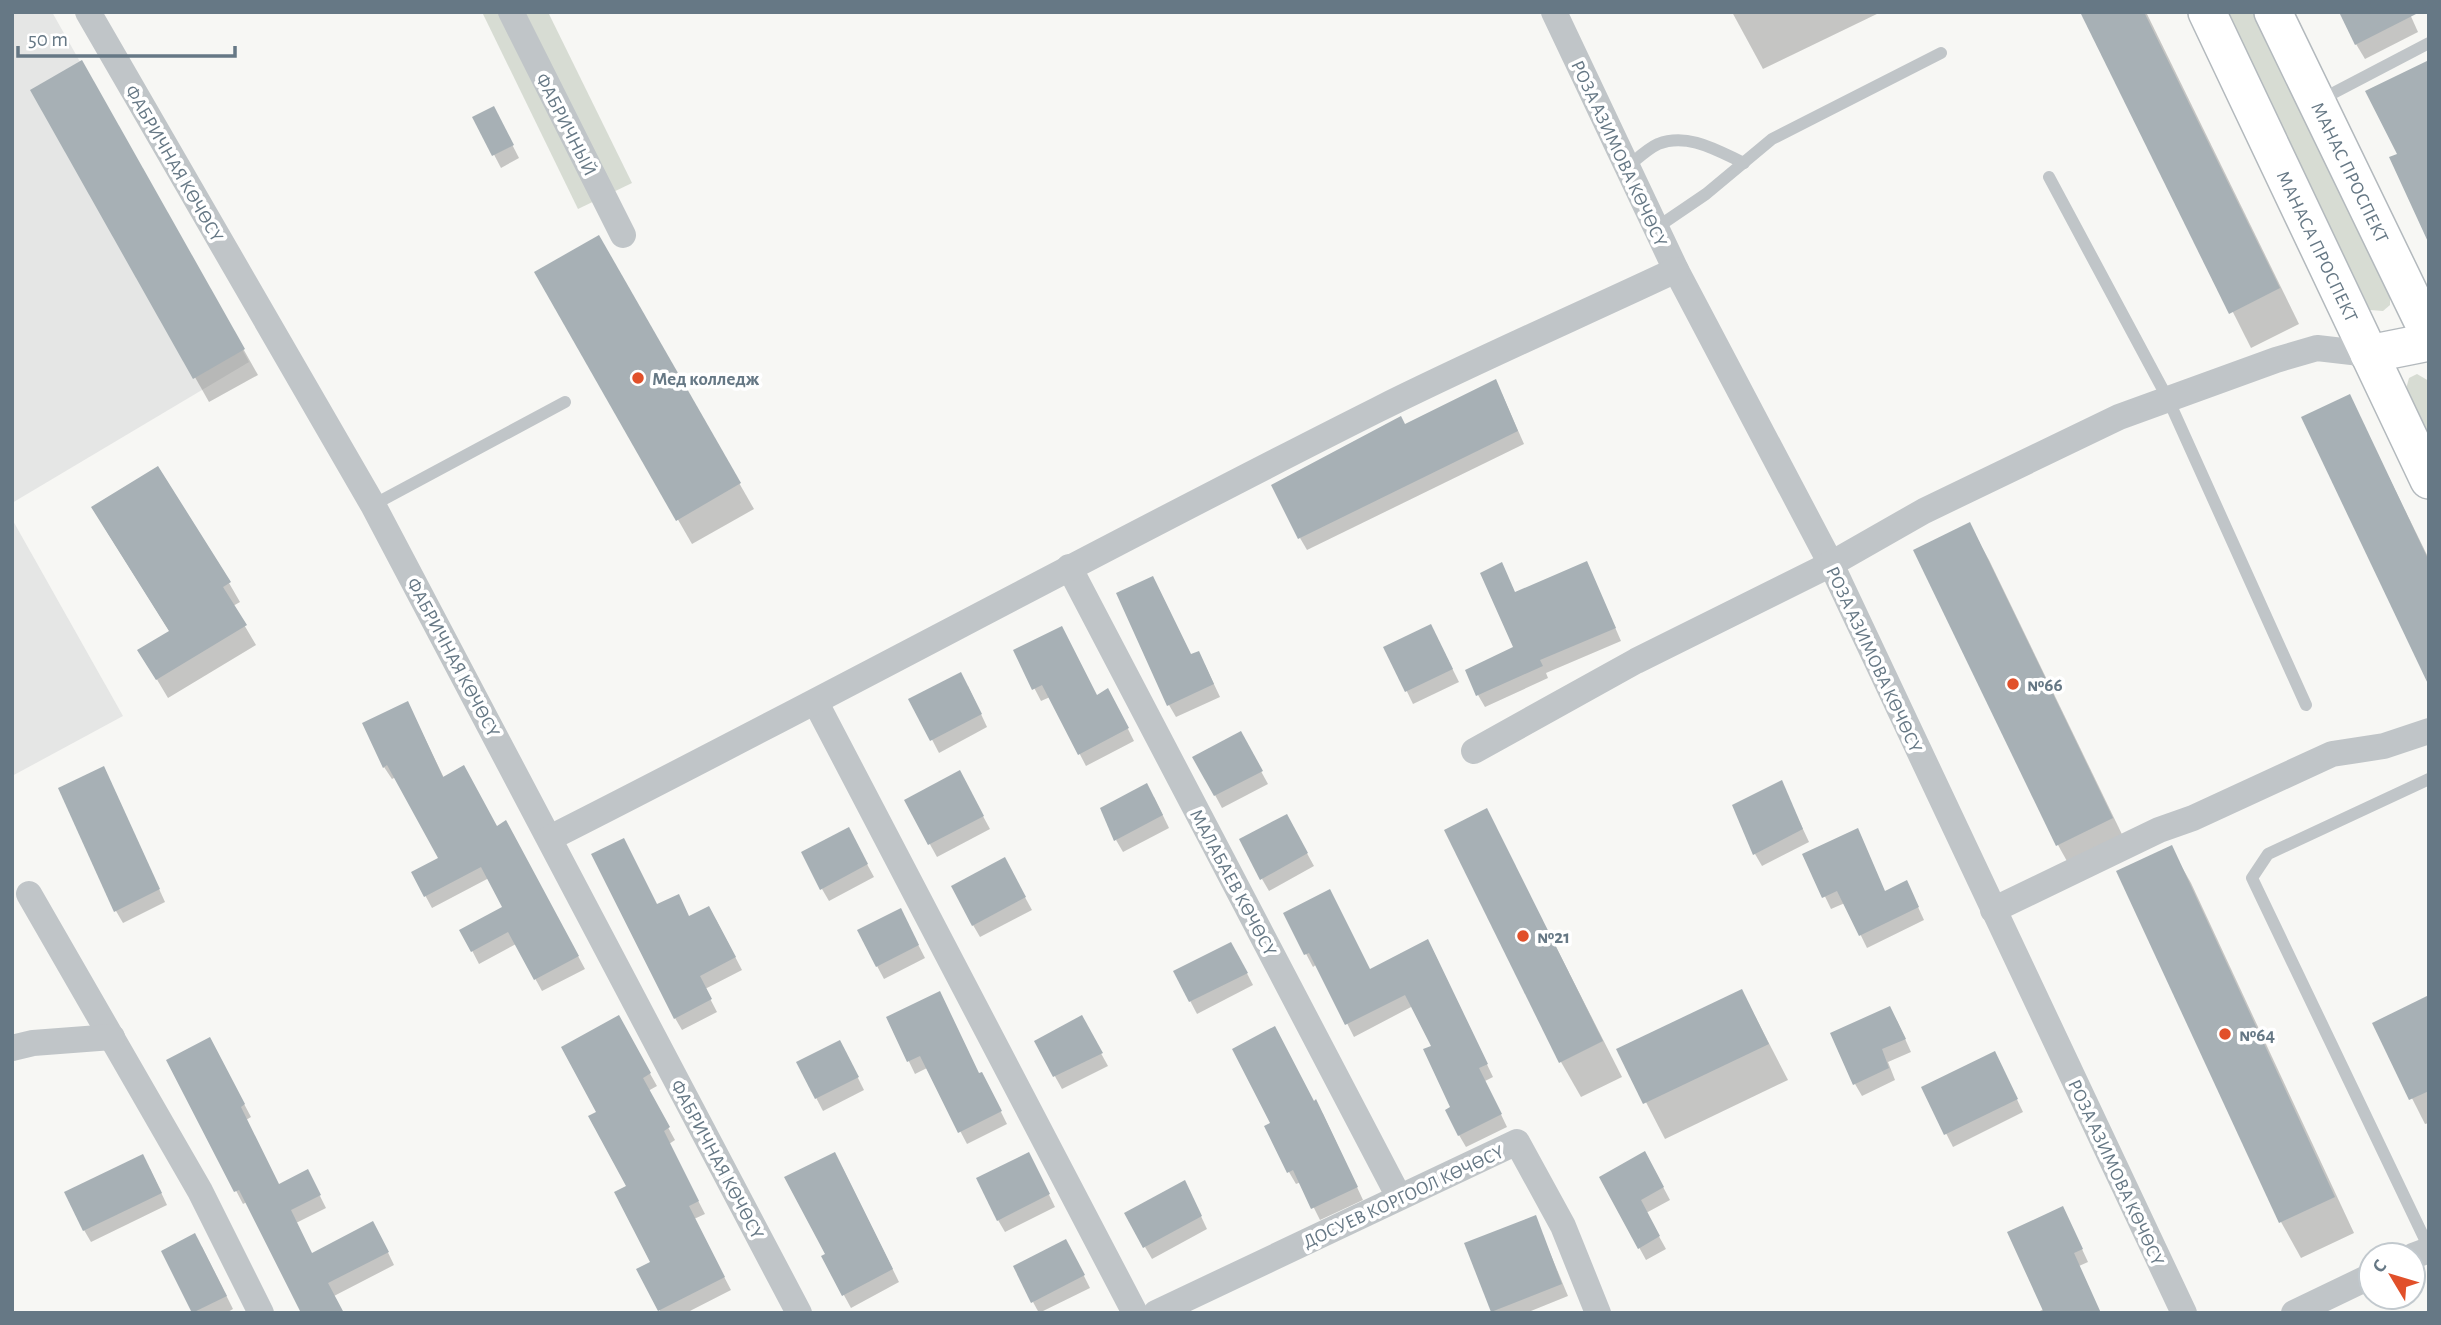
<svg xmlns="http://www.w3.org/2000/svg" width="2441" height="1325" viewBox="0 0 2441 1325" font-family="'Alegreya Sans',sans-serif">
<style>
.built{fill:#e5e6e5}
.green{fill:#d7dcd3}
.shadow{fill:#0003}
.building{fill:#a7b0b5}
.lines{fill:none;stroke-linecap:round;stroke-linejoin:round}
.secondary-casing{stroke:#b3b9bd;stroke-width:40}
.service{stroke:#c0c5c8;stroke-width:12}
.minor{stroke:#c0c5c8;stroke-width:26}
.secondary{stroke:#fff;stroke-width:37}
.poi-dot{fill:#e1502a;stroke:#fff;stroke-width:2.5}
.labels{text-anchor:middle;stroke-width:7;stroke-linejoin:round;paint-order:stroke}
.street-label{font-size:19px;fill:#667885;stroke:#fff}
.poi-label{font-size:19px;font-weight:bold;fill:#667885;stroke:#fff;text-anchor:start}
</style>
<rect width="100%" height="100%" fill="#f7f7f4"/>
<!-- built -->
<g class="built">
<polygon points="12,12 52,12 249,362 12,503"/>
<polygon points="12,519 123,716 12,776"/>
</g>
<!-- green -->
<g class="green">
<polygon points="482,12 548,12 632,183 578,209"/>
<polygon points="2228,12 2253,12 2390,295 2390,305 2383,311 2370,310"/>
<polygon points="2417,374 2429,381 2429,435 2406,389 2409,378"/>
</g>
<!-- shadow -->
<g class="shadow">
<polygon points="1732,12 1881,12 1763,69"/>
<polygon points="2082,12 2146,12 2299,324 2251,348"/>
<polygon points="2409,12 2418,32 2365,59 2356,44"/>
<polygon points="82,63 258,375 209,402 33,90"/>
<polygon points="475,118 500,121 519,158 501,168"/>
<polygon points="598,237 754,509 692,544 536,273"/>
<polygon points="1502,394 1524,444 1307,550 1300,538 1405,426"/>
<polygon points="2349,396 2429,559 2429,681"/>
<polygon points="1969,524 1989,560 2132,855 2078,881 2058,845"/>
<polygon points="104,527 229,583 240,602 233,606 256,645 168,698 140,651 170,632"/>
<polygon points="1587,563 1621,641 1546,673 1548,678 1485,707 1478,695 1516,648 1515,594"/>
<polygon points="1437,638 1459,682 1413,704 1386,648"/>
<polygon points="1015,651 1097,696 1115,703 1134,741 1086,766 1050,697 1041,701"/>
<polygon points="1191,656 1205,665 1220,697 1176,717 1169,705"/>
<polygon points="968,686 987,727 939,753 911,699"/>
<polygon points="414,716 444,778 496,828 513,835 585,969 542,991 516,944 479,964 462,931 504,908 489,878 432,908 413,873 440,858 396,777 392,779 384,767"/>
<polygon points="1240,733 1268,784 1222,808 1195,758"/>
<polygon points="104,768 165,902 123,923 116,911"/>
<polygon points="959,772 990,829 937,857 906,801"/>
<polygon points="1781,782 1809,842 1762,866 1755,854"/>
<polygon points="1154,797 1169,828 1123,852 1116,840"/>
<polygon points="1487,811 1622,1077 1581,1097 1561,1062"/>
<polygon points="1293,828 1314,866 1269,891 1262,879"/>
<polygon points="855,842 874,877 829,901 822,889"/>
<polygon points="2171,848 2191,883 2354,1233 2301,1258 2281,1222"/>
<polygon points="1805,855 1885,893 1907,883 1924,920 1867,948 1845,903 1831,909"/>
<polygon points="1004,859 1032,910 980,937 973,925"/>
<polygon points="1285,914 1370,971 1434,953 1493,1077 1485,1081 1507,1127 1466,1147 1459,1135 1433,1046 1413,1006 1354,1037 1317,964 1313,967"/>
<polygon points="689,918 716,920 742,970 705,989 717,1012 682,1030 675,1018"/>
<polygon points="907,923 925,958 884,979 877,966"/>
<polygon points="1238,956 1253,985 1197,1014 1175,972"/>
<polygon points="1742,991 1788,1080 1665,1139 1619,1050"/>
<polygon points="2429,997 2429,1123 2425,1124 2374,1023"/>
<polygon points="618,1017 657,1086 648,1091 675,1140 669,1144 705,1214 694,1219 731,1290 686,1313 661,1313 639,1270 652,1263 628,1187 599,1112"/>
<polygon points="1081,1017 1108,1066 1062,1089 1036,1042"/>
<polygon points="888,1018 979,1075 988,1086 1007,1124 967,1144 927,1068 915,1074"/>
<polygon points="1897,1021 1911,1052 1888,1062 1895,1080 1862,1096 1855,1084"/>
<polygon points="216,1051 251,1117 246,1120 279,1186 314,1184 326,1208 296,1223 312,1255 380,1236 394,1265 334,1296 247,1202 243,1204 168,1061"/>
<polygon points="846,1054 864,1090 823,1111 798,1063"/>
<polygon points="2001,1066 2023,1112 1953,1147 1923,1088"/>
<polygon points="1314,1103 1323,1114 1363,1200 1320,1220 1301,1182 1296,1184 1289,1172 1272,1124"/>
<polygon points="1035,1166 1055,1207 1005,1232 998,1220"/>
<polygon points="1652,1166 1670,1200 1646,1213 1666,1249 1646,1260 1601,1178"/>
<polygon points="842,1167 899,1282 851,1308 823,1257 827,1255"/>
<polygon points="150,1169 167,1205 91,1242 84,1230"/>
<polygon points="1191,1195 1207,1229 1152,1259 1145,1247"/>
<polygon points="1535,1217 1568,1296 1526,1313 1493,1313 1467,1244"/>
<polygon points="2069,1221 2088,1262 2079,1266 2100,1313 2036,1313 2044,1309"/>
<polygon points="202,1247 233,1309 226,1313 194,1313 163,1251"/>
<polygon points="1073,1254 1090,1288 1039,1313 1033,1302"/>
</g>
<!-- building -->
<g class="building">
<polygon points="2080,12 2144,12 2280,288 2229,314"/>
<polygon points="2339,12 2420,12 2355,45"/>
<polygon points="82,60 245,349 193,379 30,90"/>
<polygon points="2429,60 2429,244 2389,157 2397,154 2365,91"/>
<polygon points="494,106 514,145 492,156 472,117"/>
<polygon points="599,235 741,483 676,521 534,272"/>
<polygon points="1496,379 1518,431 1298,539 1271,485 1401,416 1405,424"/>
<polygon points="2350,394 2429,561 2429,686 2301,417"/>
<polygon points="158,466 231,582 223,587 247,625 156,680 137,650 169,631 91,507"/>
<polygon points="1970,522 2113,818 2056,846 1913,550"/>
<polygon points="1587,561 1616,628 1540,660 1543,666 1476,696 1465,670 1513,647 1480,573 1502,562 1515,592"/>
<polygon points="1153,576 1191,654 1199,651 1214,684 1167,706 1116,593"/>
<polygon points="1431,624 1453,669 1405,692 1383,647"/>
<polygon points="1062,626 1097,695 1108,688 1129,728 1078,755 1042,685 1032,690 1013,650"/>
<polygon points="961,672 982,714 930,741 908,699"/>
<polygon points="408,701 443,777 464,765 497,826 506,820 579,956 534,980 508,932 471,952 459,930 502,907 481,867 424,897 411,872 438,858 387,765 383,768 362,723"/>
<polygon points="1241,731 1263,771 1214,796 1192,757"/>
<polygon points="104,766 160,889 114,912 58,788"/>
<polygon points="960,770 984,816 928,845 904,800"/>
<polygon points="1782,780 1803,829 1753,855 1732,805"/>
<polygon points="1147,783 1163,815 1114,841 1100,808"/>
<polygon points="1487,808 1603,1041 1559,1063 1444,830"/>
<polygon points="1287,814 1308,853 1260,880 1239,839"/>
<polygon points="849,827 868,864 820,890 801,852"/>
<polygon points="1858,828 1885,891 1907,880 1919,907 1859,936 1837,891 1822,898 1802,854"/>
<polygon points="624,838 657,904 679,894 689,916 709,906 736,957 700,976 712,999 674,1019 591,854"/>
<polygon points="2172,845 2335,1197 2279,1223 2116,871"/>
<polygon points="1005,857 1026,897 972,926 951,886"/>
<polygon points="1330,889 1370,969 1428,939 1488,1064 1479,1068 1502,1114 1458,1136 1445,1110 1450,1107 1423,1049 1431,1046 1405,995 1345,1025 1309,953 1304,955 1283,913"/>
<polygon points="901,908 919,945 876,967 857,930"/>
<polygon points="1231,942 1248,973 1189,1002 1173,971"/>
<polygon points="1742,989 1769,1044 1643,1104 1616,1049"/>
<polygon points="940,991 979,1073 982,1072 1002,1111 958,1133 920,1056 907,1062 886,1017"/>
<polygon points="2429,995 2429,1091 2409,1100 2372,1023"/>
<polygon points="1890,1006 1906,1039 1882,1049 1889,1068 1853,1085 1830,1033"/>
<polygon points="619,1015 651,1073 643,1078 670,1127 664,1131 699,1201 689,1206 725,1277 658,1311 636,1269 650,1262 614,1192 626,1186 588,1116 596,1112 561,1047"/>
<polygon points="1082,1015 1103,1053 1053,1077 1034,1041"/>
<polygon points="1275,1026 1314,1101 1316,1099 1358,1187 1311,1209 1293,1170 1287,1173 1264,1126 1270,1123 1232,1049"/>
<polygon points="210,1037 245,1104 241,1107 279,1184 308,1169 321,1195 291,1210 312,1253 373,1221 389,1252 328,1283 344,1313 301,1313 239,1190 234,1192 166,1060"/>
<polygon points="840,1040 859,1077 815,1099 796,1062"/>
<polygon points="1995,1051 2018,1099 1944,1135 1921,1087"/>
<polygon points="1645,1151 1664,1187 1641,1200 1660,1236 1638,1249 1599,1177"/>
<polygon points="835,1152 893,1269 842,1296 821,1256 825,1254 784,1177"/>
<polygon points="1029,1152 1050,1194 997,1221 976,1178"/>
<polygon points="143,1154 162,1193 83,1231 64,1192"/>
<polygon points="1185,1180 1202,1216 1143,1248 1124,1213"/>
<polygon points="2063,1206 2083,1249 2074,1253 2101,1313 2044,1313 2007,1232"/>
<polygon points="1536,1215 1562,1284 1491,1312 1464,1243"/>
<polygon points="195,1233 227,1296 192,1313 161,1251"/>
<polygon points="1066,1239 1085,1275 1031,1303 1013,1266"/>
</g>
<g class="lines">
<!-- secondary casing -->
<g class="secondary-casing">
<g id="secondary">
<path id="s1" d="M2207 12 2429 480"/>
<path id="s2" d="M2273 12 2429 334"/>
<polyline points="2369,354 2429,342"/>
</g>
</g>
<!-- service -->
<g class="service">
<polyline points="2320,100 2429,43"/>
<path d="M1627 167C1636 160 1647 149 1658 144 1688 132 1718 151 1744 163"/>
<polyline points="2049,177 2168,399 2306,705"/>
<polyline points="1656,228 1706,194 1772,139 1941,53"/>
<polyline points="373,505 565,402"/>
<polyline points="2429,779 2268,854 2252,878 2429,1248"/>
</g>
<!-- minor -->
<g class="minor">
<polyline points="88,12 373,505 799,1313"/>
<polyline points="511,12 623,235"/>
<polyline points="1554,12 1676,270 1831,564 2184,1313"/>
<polyline points="1069,567 1399,1197"/>
<polyline points="816,703 1135,1313"/>
<polyline points="1474,751 1636,661 1831,564 1924,511 2119,417 2276,360 2317,348 2369,354"/>
<path d="M550 838C827 698 1100 549 1377 410 1475 361 1576 317 1676 270"/>
<polyline points="29,894 200,1191 261,1313"/>
<polyline points="1993,910 2159,830 2193,818 2332,754 2384,746 2429,731"/>
<polyline points="12,1048 33,1043 112,1037"/>
<polyline points="2413,1256 2429,1250"/>
<polyline points="1156,1313 1517,1142 1563,1226 1598,1313"/>
<polyline points="2294,1313 2371,1276"/>
</g>
<!-- secondary -->
<use href="#secondary" class="secondary"/>
</g>
<!-- markers -->
<g class="poi-dot">
<circle cx="638" cy="378" r="7"/>
<circle cx="2013" cy="684" r="7"/>
<circle cx="1523" cy="936" r="7"/>
<circle cx="2225" cy="1034" r="7"/>
</g>
<g class="labels">
<!-- street labels -->
<g class="street-label">
<text transform="translate(567 124) rotate(63)" y="7">ФАБРИЧНЫЙ</text>
<text transform="translate(1620 153) rotate(65)" y="7">РОЗА АЗИМОВА КӨЧӨСҮ</text>
<text transform="translate(175 163) rotate(60)" y="7">ФАБРИЧНАЯ КӨЧӨСҮ</text>
<text dy="7" stroke="none"><textPath href="#s2" startOffset="178">МАНАС ПРОСПЕКТ</textPath></text>
<text dy="7" stroke="none"><textPath href="#s1" startOffset="259">МАНАСА ПРОСПЕКТ</textPath></text>
<text transform="translate(454 657) rotate(62)" y="7">ФАБРИЧНАЯ КӨЧӨСҮ</text>
<text transform="translate(1875 659) rotate(65)" y="7">РОЗА АЗИМОВА КӨЧӨСҮ</text>
<text transform="translate(1234 882) rotate(62)" y="7">МАЛАБАЕВ КӨЧӨСҮ</text>
<text transform="translate(718 1159) rotate(62)" y="7">ФАБРИЧНАЯ КӨЧӨСҮ</text>
<text transform="translate(2117 1172) rotate(65)" y="7">РОЗА АЗИМОВА КӨЧӨСҮ</text>
<text transform="translate(1403 1196) rotate(-25)" y="7">ДОСУЕВ КОРГООЛ КӨЧӨСҮ</text>
</g>
<!-- poi labels -->
<g class="poi-label">
<text x="652" y="385">Мед колледж</text>
<text x="2027" y="691">№66</text>
<text x="1537" y="943">№21</text>
<text x="2239" y="1041">№64</text>
</g>
</g>
<!-- border -->
<rect width="2441" height="1325" fill="none" stroke="#667885" stroke-width="28"/>
<!-- north arrow -->
<g transform="translate(2392 1276) rotate(308)"><circle r="33" fill="#ffffff" stroke="#c2c9ce" stroke-width="2"/>
<path d="M0-5L12 26L0 18L-12 26Z" fill="#e1502a"/>
<text y="-10" font-size="19" font-weight="bold" text-anchor="middle" fill="#667885">С</text>
</g>
<!-- scale -->
<path d="M18 46v10h217v-10" fill="none" stroke="#667885" stroke-width="3.5"/>
<text x="28" y="46" font-size="21" fill="#667885" stroke="#ffffff" stroke-width="5" paint-order="stroke">50 m</text>
</svg>
